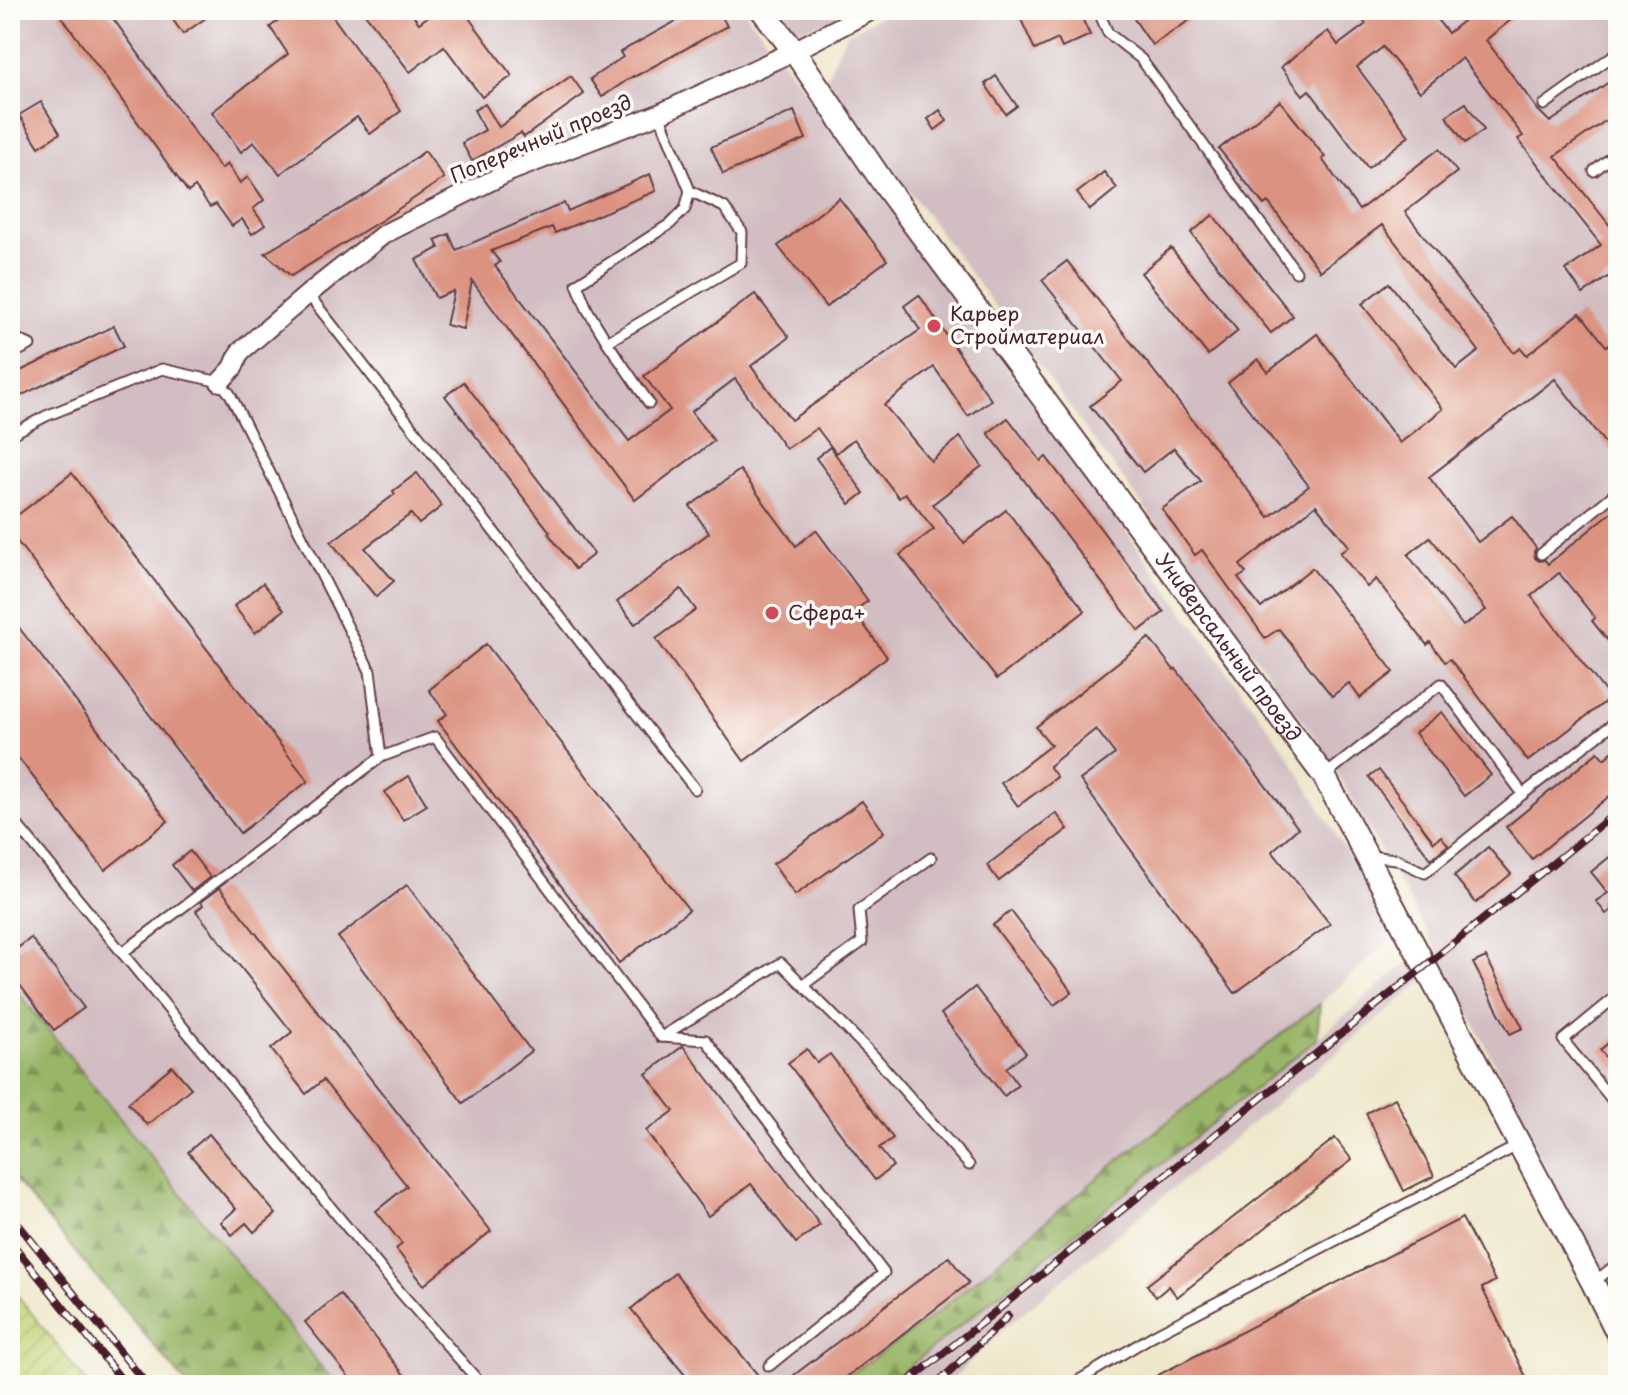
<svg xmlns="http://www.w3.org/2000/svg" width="1628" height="1395" viewBox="0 0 1628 1395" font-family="'Playpen Sans',sans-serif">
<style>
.industrial{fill:#d2bec2}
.forest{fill:url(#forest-firs);stroke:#716a4a;stroke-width:2}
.garden{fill:url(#garden-furrows);stroke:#867a52;stroke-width:2}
.building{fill:#dc9280;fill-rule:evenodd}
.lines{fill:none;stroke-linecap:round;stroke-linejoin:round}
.service-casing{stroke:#633d43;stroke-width:13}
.minor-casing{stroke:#633d43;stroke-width:22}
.tertiary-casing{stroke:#633d43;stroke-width:26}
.service{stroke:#fff;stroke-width:9}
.minor{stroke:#fff;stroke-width:18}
.tertiary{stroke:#fff;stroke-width:22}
.rail-casing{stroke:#4a1f2b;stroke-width:8}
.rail{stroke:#fdfcf7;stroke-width:5;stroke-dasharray:15;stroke-linecap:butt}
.poi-dot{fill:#d1495b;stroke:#fdfcf7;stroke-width:3}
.labels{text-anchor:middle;stroke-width:7;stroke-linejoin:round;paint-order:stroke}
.street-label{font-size:20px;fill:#4a1f2b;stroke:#fdfcf7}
.poi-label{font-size:20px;fill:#4a1f2b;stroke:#fdfcf7;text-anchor:start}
</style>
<defs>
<pattern id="forest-firs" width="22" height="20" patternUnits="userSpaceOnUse" patternTransform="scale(2)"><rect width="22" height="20" fill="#98b668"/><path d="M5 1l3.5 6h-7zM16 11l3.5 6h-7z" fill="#7e9356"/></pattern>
<pattern id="garden-furrows" width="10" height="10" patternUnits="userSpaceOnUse" patternTransform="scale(2)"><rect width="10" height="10" fill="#c1d578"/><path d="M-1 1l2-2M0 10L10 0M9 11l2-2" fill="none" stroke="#a7b668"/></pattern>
</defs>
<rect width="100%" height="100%" fill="#fdfcf7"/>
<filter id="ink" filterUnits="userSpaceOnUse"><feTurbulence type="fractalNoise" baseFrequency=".0125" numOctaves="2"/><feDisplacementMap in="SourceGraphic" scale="16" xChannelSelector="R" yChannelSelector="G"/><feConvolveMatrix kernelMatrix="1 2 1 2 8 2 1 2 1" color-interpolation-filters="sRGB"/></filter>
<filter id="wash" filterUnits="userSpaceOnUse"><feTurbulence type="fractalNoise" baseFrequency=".006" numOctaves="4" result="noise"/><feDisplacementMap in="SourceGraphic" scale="32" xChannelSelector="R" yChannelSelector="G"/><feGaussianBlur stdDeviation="1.8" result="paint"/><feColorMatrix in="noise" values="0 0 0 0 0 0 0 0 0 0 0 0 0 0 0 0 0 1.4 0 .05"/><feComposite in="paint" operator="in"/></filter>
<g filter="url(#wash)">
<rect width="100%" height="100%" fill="#efe7cb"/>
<!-- industrial -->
<g class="industrial">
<polygon points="10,10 744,10 808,94 1289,756 1386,919 1388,942 1320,1004 1120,1159 932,1317 836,1385 336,1385 10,983"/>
<polygon points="772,10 850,10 832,20 799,30"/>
<polygon points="891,10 1618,10 1618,1313 1448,970 1325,751 826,79 846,34"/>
<polygon points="1410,960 1425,980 1003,1329 947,1385 886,1385 1317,1039"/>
</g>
<!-- forest -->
<g class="forest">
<polygon points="10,983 336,1385 187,1385 10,1174"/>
<polygon points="1320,1004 1317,1039 886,1385 836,1385 932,1317 1120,1159"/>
</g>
<!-- garden -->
<polygon class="garden" points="10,1286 88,1385 10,1385"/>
<g id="blocks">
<!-- building -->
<g class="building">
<polygon points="57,10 107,10 221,169 227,164 240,183 248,177 264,200 253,209 265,225 252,234 242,219 232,226 216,204 210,207 195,187 188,192"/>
<polygon points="166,10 217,10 183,34"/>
<polygon points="293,10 328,10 401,111 370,134 357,117 280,174 254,142 241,152 212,112 288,54 270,27"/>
<polygon points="362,10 409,10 419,23 437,10 463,10 512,76 482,97 444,46 410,72"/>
<polygon points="696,10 718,10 727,26 634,77 633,76 602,97 590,79 623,57 620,52"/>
<polygon points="1025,10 1078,10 1090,35 1062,48 1058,39 1035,50 1018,13"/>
<polygon points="1128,10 1205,10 1152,45"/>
<polygon points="1354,10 1429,10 1448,33 1477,10 1523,10 1486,40 1538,110 1550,122 1618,76 1618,112 1555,156 1618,236 1618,270 1583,294 1566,270 1601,245 1518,139 1523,136 1462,58 1420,92 1383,47 1357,67 1409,136 1368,168 1309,90 1303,95 1281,67 1328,31 1338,45 1366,24"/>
<polygon points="571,76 584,94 524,137 521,133 472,161 462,143 485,130 474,110 485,104 499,127"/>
<polygon points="996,76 1017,106 1006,114 985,84"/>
<path d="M1280 101 1325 157 1322 159 1359 210 1439 149 1457 172 1405 212 1514 353 1521 348 1527 355 1580 313 1606 346 1618 336V460L1555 379 1429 477 1478 542 1512 516 1536 548 1534 552 1535 558 1539 561 1545 560 1548 564 1618 507V653L1592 621 1595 618 1559 573 1531 596 1610 698 1528 761 1450 659 1445 662 1430 642 1427 645 1376 579 1367 587 1340 553 1349 546 1316 505 1240 565 1246 573 1238 578 1261 608 1312 568 1394 672 1360 698 1349 683 1332 696 1279 629 1265 638 1202 550 1195 555 1162 509 1201 481 1174 448 1143 472 1090 406 1122 381 1042 280 1067 261 1269 517 1309 486 1228 383 1258 359 1268 372 1317 334 1400 443 1443 409 1362 304 1389 283 1456 369 1479 351 1382 225 1320 271 1268 202 1264 205 1219 149ZM1430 537 1486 610 1463 626 1408 555Z"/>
<polygon points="41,102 60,133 39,147 19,115"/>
<polygon points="1466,103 1484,130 1465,143 1446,116"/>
<polygon points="940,110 947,121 935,130 928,119"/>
<polygon points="794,111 806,139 723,174 711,147"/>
<polygon points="425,151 444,178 385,218 291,276 265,253 368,193"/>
<polygon points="1104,172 1117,188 1090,210 1077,193"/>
<polygon points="650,174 656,191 555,233 552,227 491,251 500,262 495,266 629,441 670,410 644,376 755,294 789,337 751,366 791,420 920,330 904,306 919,295 991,400 968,416 934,367 884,405 931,461 960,437 982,466 933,504 964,543 1006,510 1085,611 997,679 900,555 934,529 905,493 899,498 854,439 836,453 817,428 786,449 735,379 691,412 714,441 635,500 472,281 463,329 446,325 454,291 436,298 416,260 439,248 435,240 449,234 456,250 564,203 568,211"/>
<polygon points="839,198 887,260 826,307 778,246"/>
<polygon points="1213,215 1293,316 1271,333 1191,233"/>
<polygon points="1171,248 1238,331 1208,355 1141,273"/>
<polygon points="114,326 124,346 10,401 10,376"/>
<polygon points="464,382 594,554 575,569 548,533 550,532 445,396"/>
<polygon points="1008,418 1041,461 1046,457 1164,612 1139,631 988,433"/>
<polygon points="830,447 864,493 850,504 816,458"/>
<polygon points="740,470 796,546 816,530 868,601 854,611 887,657 744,761 656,639 696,610 681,589 635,624 617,602 709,533 690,506"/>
<polygon points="72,473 308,781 240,833 10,532 10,521"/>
<polygon points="417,473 442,506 419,524 411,514 365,548 394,581 376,597 331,542 395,494 393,491"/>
<polygon points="263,583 284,610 255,633 234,606"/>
<polygon points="10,616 168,821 105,870 10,747"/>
<polygon points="1149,638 1174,670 1176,669 1298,828 1272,851 1330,924 1235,993 1080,780 1115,754 1096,729 1049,766 1057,777 1018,806 1001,783 1051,745 1036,727"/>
<polygon points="486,644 689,910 619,963 438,721 447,714 429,690"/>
<polygon points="1442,712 1491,775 1464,796 1415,733"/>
<polygon points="1618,747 1618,789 1532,859 1506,827 1598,752 1604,759"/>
<polygon points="1379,770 1434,842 1441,836 1448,845 1431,859 1369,777"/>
<polygon points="409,776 427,805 403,820 385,792"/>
<polygon points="862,801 884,832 795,895 773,864"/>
<polygon points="1056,813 1068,829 999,881 987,865"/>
<polygon points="1488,847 1511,874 1476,903 1454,876"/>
<polygon points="1618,850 1618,906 1606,914 1596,901 1608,893 1591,872"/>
<polygon points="190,851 210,877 192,891 172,865"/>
<polygon points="407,885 531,1051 463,1103 338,937"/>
<polygon points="220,888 491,1231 424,1285 396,1249 402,1244 376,1211 407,1186 323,1080 306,1094 271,1049 292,1032 196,911 203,905 201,902"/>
<polygon points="1011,911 1072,992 1054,1005 993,925"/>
<polygon points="31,938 84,1008 54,1030 10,972 10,954"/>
<polygon points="1486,957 1523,1028 1510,1034 1473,963"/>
<polygon points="975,987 1026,1053 1006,1068 1018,1085 1004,1096 941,1014"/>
<polygon points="1618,1035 1618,1072 1600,1050"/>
<polygon points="683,1046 820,1225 796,1243 751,1184 708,1216 646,1131 674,1111 646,1074"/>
<polygon points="807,1049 817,1063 830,1054 893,1138 879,1148 893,1166 875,1180 788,1063"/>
<polygon points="172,1066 191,1088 147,1125 128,1103"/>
<polygon points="1395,1098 1434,1176 1404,1191 1366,1113"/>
<polygon points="209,1134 276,1214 254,1232 246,1223 232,1235 221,1222 236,1209 188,1152"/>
<polygon points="1335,1138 1352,1160 1177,1297 1169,1286 1156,1297 1147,1285"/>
<polygon points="1462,1218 1495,1281 1482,1288 1530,1385 1139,1385"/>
<polygon points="949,1257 969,1283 836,1385 781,1385"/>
<polygon points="675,1273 766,1385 693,1385 631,1309"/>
<polygon points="340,1294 412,1385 355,1385 305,1322"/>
</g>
</g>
</g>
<g filter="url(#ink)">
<use href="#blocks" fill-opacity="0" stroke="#633d43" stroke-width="2"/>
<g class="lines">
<!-- service casing -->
<g class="service-casing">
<g id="service">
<polyline points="1098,10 1108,33 1141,59 1296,272"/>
<polyline points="1544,105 1618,52"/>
<polyline points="1594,171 1618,152"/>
<polyline points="308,294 695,789"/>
<polyline points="10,336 30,345 10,355"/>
<polyline points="607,342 587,309 577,284 670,224 685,209 690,191"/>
<polyline points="649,403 607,342 741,263 742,232 724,207 690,191 659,114"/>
<polyline points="10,435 46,416 162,369 220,382 230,394 370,671 381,757"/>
<polyline points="1541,554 1618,491"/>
<polyline points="1325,775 1441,684 1523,794 1425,873 1396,859 1369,856"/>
<polyline points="1523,794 1618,720"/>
<polyline points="10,816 401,1293 482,1385"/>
<polyline points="122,953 381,757 435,737 661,1037 706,1040 884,1273 769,1366"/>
<polyline points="803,985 862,942 859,910 931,858"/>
<polyline points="1618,995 1563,1040 1618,1107"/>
<polyline points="661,1037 781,963 874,1056 969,1165"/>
<polyline points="1593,1283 1618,1263"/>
<polyline points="1071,1385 1154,1335 1519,1145"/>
</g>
</g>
<!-- minor casing -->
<g class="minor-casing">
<polyline id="minor" points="220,382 233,368 240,352 308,294 384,234 511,171 659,114 794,51 872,10"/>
</g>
<!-- tertiary casing -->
<g class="tertiary-casing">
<g id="tertiary">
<path id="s1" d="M762 10 794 51 886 187 1324 776 1593 1283 1618 1334"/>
</g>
</g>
<!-- service -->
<use href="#service" class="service"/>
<!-- minor -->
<use href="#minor" class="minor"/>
<!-- tertiary -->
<use href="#tertiary" class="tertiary"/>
<!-- rail casing -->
<g class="rail-casing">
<g id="rail">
<polyline points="10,1214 147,1385"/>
<polyline points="10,1241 126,1385"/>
<polyline points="904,1385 1618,811"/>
<polyline points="936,1385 1008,1316"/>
</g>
</g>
<!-- rail -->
<use href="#rail" class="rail"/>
</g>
</g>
<!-- markers -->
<g class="poi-dot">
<circle cx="934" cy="326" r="8"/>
<circle cx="772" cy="613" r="8"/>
</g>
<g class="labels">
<!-- street labels -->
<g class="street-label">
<text transform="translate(541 139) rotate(-23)" y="7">Поперечный проезд</text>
<text dy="7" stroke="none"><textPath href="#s1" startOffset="790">Универсальный проезд</textPath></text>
</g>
<!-- poi labels -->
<g class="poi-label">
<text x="950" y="321">Карьер<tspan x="950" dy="23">Стройматериал</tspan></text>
<text x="788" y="620">Сфера+</text>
</g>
</g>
<!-- margin -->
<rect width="1628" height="1395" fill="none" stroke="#fdfcf7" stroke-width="40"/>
</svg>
